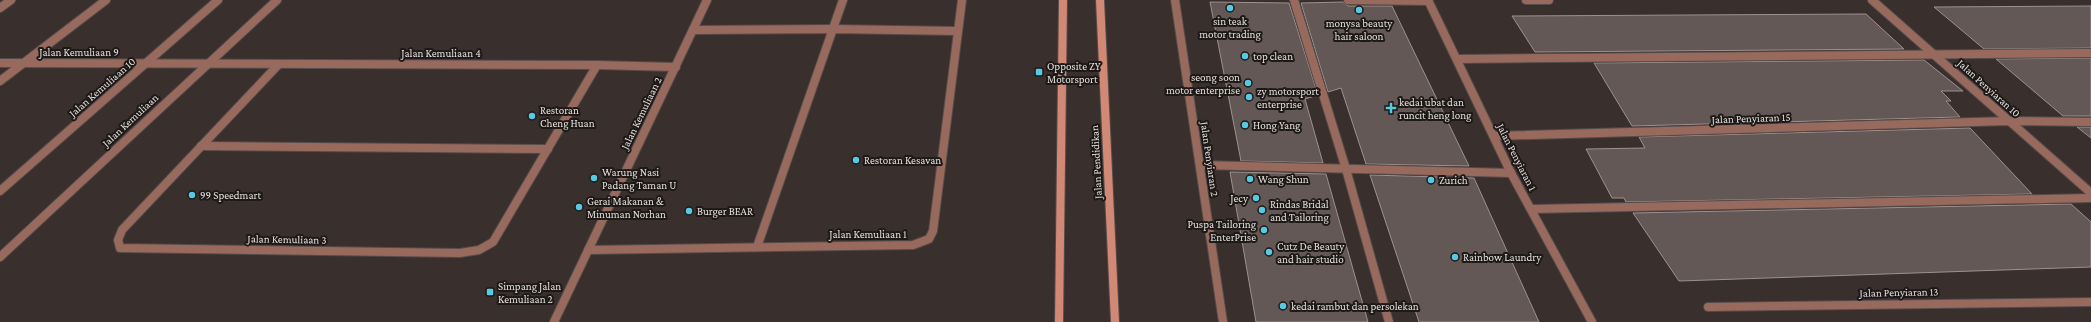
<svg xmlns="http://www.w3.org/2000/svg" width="2091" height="322" viewBox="0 0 2091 322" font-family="'Crimson Pro',serif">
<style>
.building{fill:#635855;stroke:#9d918e}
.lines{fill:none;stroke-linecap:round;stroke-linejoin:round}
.service-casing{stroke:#554b49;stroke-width:10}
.minor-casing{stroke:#554b49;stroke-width:10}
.tertiary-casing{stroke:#554b49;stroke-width:10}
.secondary-casing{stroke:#554b49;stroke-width:10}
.service{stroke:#986a5e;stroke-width:8}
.minor{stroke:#986a5e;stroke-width:8}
.tertiary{stroke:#986a5e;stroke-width:8}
.secondary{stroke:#d18975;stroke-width:8}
.poi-dot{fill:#58c9e3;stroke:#1d1917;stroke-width:1.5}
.labels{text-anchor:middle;stroke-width:4;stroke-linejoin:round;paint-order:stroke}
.poi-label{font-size:11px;fill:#e5dfdd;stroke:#1d1917;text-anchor:start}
.street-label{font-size:11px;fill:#e5dfdd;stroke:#1d1917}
</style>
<rect width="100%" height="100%" fill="#392f2d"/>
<!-- building -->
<g class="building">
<polygon points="1210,2 1289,3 1318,95 1305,99 1323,163 1241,161"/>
<polygon points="1343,2 1348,6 1392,6 1469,166 1366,164 1341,88 1328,92 1301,3"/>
<polygon points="2091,6 2091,48 1984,49 1934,7"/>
<polygon points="1866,14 1904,49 1535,52 1512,16"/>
<polygon points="2091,58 2091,116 2063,116 1996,59"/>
<polygon points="1924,60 1963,91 1941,91 1951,101 1946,101 1960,117 1632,126 1594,63"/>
<polygon points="2077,127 2091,127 2091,138"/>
<polygon points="1970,128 2032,194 1626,202 1624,198 1612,198 1586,149 1645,148 1639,137"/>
<polygon points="1230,172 1326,174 1368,322 1256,322"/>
<polygon points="1370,175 1474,178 1539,322 1419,322"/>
<polygon points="2071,204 2091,222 2091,267 1679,281 1633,213"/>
</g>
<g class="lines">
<!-- service casing -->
<g class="service-casing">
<g id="service">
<polyline points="1294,0 1346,169 1389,322"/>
<polyline points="1348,0 1428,1"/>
<polyline points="693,30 833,29 958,31"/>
<polyline points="1457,59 2091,53"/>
<polyline points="0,81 106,0"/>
<polyline points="201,146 548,149"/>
<polyline points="1200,165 1511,173"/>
<polyline points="1532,209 2091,198"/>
<polyline points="757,247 843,0"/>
</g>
</g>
<!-- minor casing -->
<g class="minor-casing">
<g id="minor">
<polyline points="1175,0 1223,322"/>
<polyline points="1428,0 1511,173 1592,322"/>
<polyline points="1526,0 1549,0"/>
<polyline points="1872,0 2091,193"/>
<polyline points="0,8 11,0"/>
<polyline points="0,63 597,65 676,67"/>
<polyline points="279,64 122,230 118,240 120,248 460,253 479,250 493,242 597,65"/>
<polyline points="1494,136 2008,121 2091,122"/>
<polyline points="0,191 218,0"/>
<polyline points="588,250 913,245 929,239 933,231 962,0"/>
<polyline points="1708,307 2091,302"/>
<polyline points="554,322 707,0"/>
</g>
</g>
<!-- tertiary casing -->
<g class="tertiary-casing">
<polyline id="tertiary" points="0,257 277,0"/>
</g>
<!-- secondary casing -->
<g class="secondary-casing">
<g id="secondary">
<polyline points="1100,0 1115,322"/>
<polyline points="1059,322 1063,0"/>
</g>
</g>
<!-- service -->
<use href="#service" class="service"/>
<!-- minor -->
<use href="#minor" class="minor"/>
<!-- tertiary -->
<use href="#tertiary" class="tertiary"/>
<!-- secondary -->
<use href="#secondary" class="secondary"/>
</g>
<!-- markers -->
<g class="poi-dot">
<circle cx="1230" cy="8" r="4"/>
<circle cx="1359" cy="10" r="4"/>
<circle cx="1245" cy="56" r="4"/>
<rect x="1035" y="68" width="8" height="8" rx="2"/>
<circle cx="1248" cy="83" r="4"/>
<circle cx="1249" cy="97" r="4"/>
<path d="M1389 102h4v4h4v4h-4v4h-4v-4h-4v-4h4z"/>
<circle cx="532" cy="116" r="4"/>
<circle cx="1245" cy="125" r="4"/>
<circle cx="856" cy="160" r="4"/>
<circle cx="594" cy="178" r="4"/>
<circle cx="1250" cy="179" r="4"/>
<circle cx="1431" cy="180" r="4"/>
<circle cx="192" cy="195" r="4"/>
<circle cx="1256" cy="198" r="4"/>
<circle cx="579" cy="207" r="4"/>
<circle cx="1262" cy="210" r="4"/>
<circle cx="689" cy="211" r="4"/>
<circle cx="1264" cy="230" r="4"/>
<circle cx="1269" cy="252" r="4"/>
<circle cx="1455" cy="257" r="4"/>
<rect x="486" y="288" width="8" height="8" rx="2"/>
<circle cx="1283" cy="306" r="4"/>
</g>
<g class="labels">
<!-- poi labels -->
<g class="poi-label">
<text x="1230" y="25" text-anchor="middle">sin teak<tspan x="1230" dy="13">motor trading</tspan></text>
<text x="1359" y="27" text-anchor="middle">monysa beauty<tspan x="1359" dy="13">hair saloon</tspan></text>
<text x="1253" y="60">top clean</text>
<text x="1047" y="70">Opposite ZY<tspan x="1047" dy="13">Motorsport</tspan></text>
<text x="1240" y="81" text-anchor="end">seong soon<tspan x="1240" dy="13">motor enterprise</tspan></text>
<text x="1257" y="95">zy motorsport<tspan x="1257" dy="13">enterprise</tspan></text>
<text x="1399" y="106">kedai ubat dan<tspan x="1399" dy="13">runcit heng long</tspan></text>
<text x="540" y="114">Restoran<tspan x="540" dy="13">Cheng Huan</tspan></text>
<text x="1253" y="129">Hong Yang</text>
<text x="864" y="164">Restoran Kesavan</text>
<text x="602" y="176">Warung Nasi<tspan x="602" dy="13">Padang Taman U</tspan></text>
<text x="1258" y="183">Wang Shun</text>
<text x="1439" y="184">Zurich</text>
<text x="200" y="199">99 Speedmart</text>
<text x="1248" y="202" text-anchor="end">Jecy</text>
<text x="587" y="205">Gerai Makanan &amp;<tspan x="587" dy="13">Minuman Norhan</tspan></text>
<text x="1270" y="208">Rindas Bridal<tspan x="1270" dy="13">and Tailoring</tspan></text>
<text x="697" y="215">Burger BEAR</text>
<text x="1256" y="228" text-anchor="end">Puspa Tailoring<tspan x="1256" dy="13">EnterPrise</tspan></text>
<text x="1277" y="250">Cutz De Beauty<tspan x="1277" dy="13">and hair studio</tspan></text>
<text x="1463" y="261">Rainbow Laundry</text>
<text x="498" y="290">Simpang Jalan<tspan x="498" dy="13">Kemuliaan 2</tspan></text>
<text x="1291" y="310">kedai rambut dan persolekan</text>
</g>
<!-- street labels -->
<g class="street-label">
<text x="79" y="56">Jalan Kemuliaan 9</text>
<text x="441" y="57">Jalan Kemuliaan 4</text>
<text transform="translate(102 87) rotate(-41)" y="4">Jalan Kemuliaan 10</text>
<text transform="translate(1989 88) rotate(42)" y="4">Jalan Penyiaran 10</text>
<text transform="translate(641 113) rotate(-64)" y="4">Jalan Kemuliaan 2</text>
<text transform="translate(1751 118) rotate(-2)" y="4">Jalan Penyiaran 15</text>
<text transform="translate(130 120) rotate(-43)" y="4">Jalan Kemuliaan</text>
<text transform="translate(1517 157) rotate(63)" y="4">Jalan Penyiaran 1</text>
<text transform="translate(1210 159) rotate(82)" y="4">Jalan Penyiaran 2</text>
<text transform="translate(1096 162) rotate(-93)" y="4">Jalan Pendidikan</text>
<text x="868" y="238">Jalan Kemuliaan 1</text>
<text transform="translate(287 239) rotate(1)" y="4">Jalan Kemuliaan 3</text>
<text transform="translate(1899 292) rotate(-1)" y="4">Jalan Penyiaran 13</text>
</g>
</g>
</svg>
